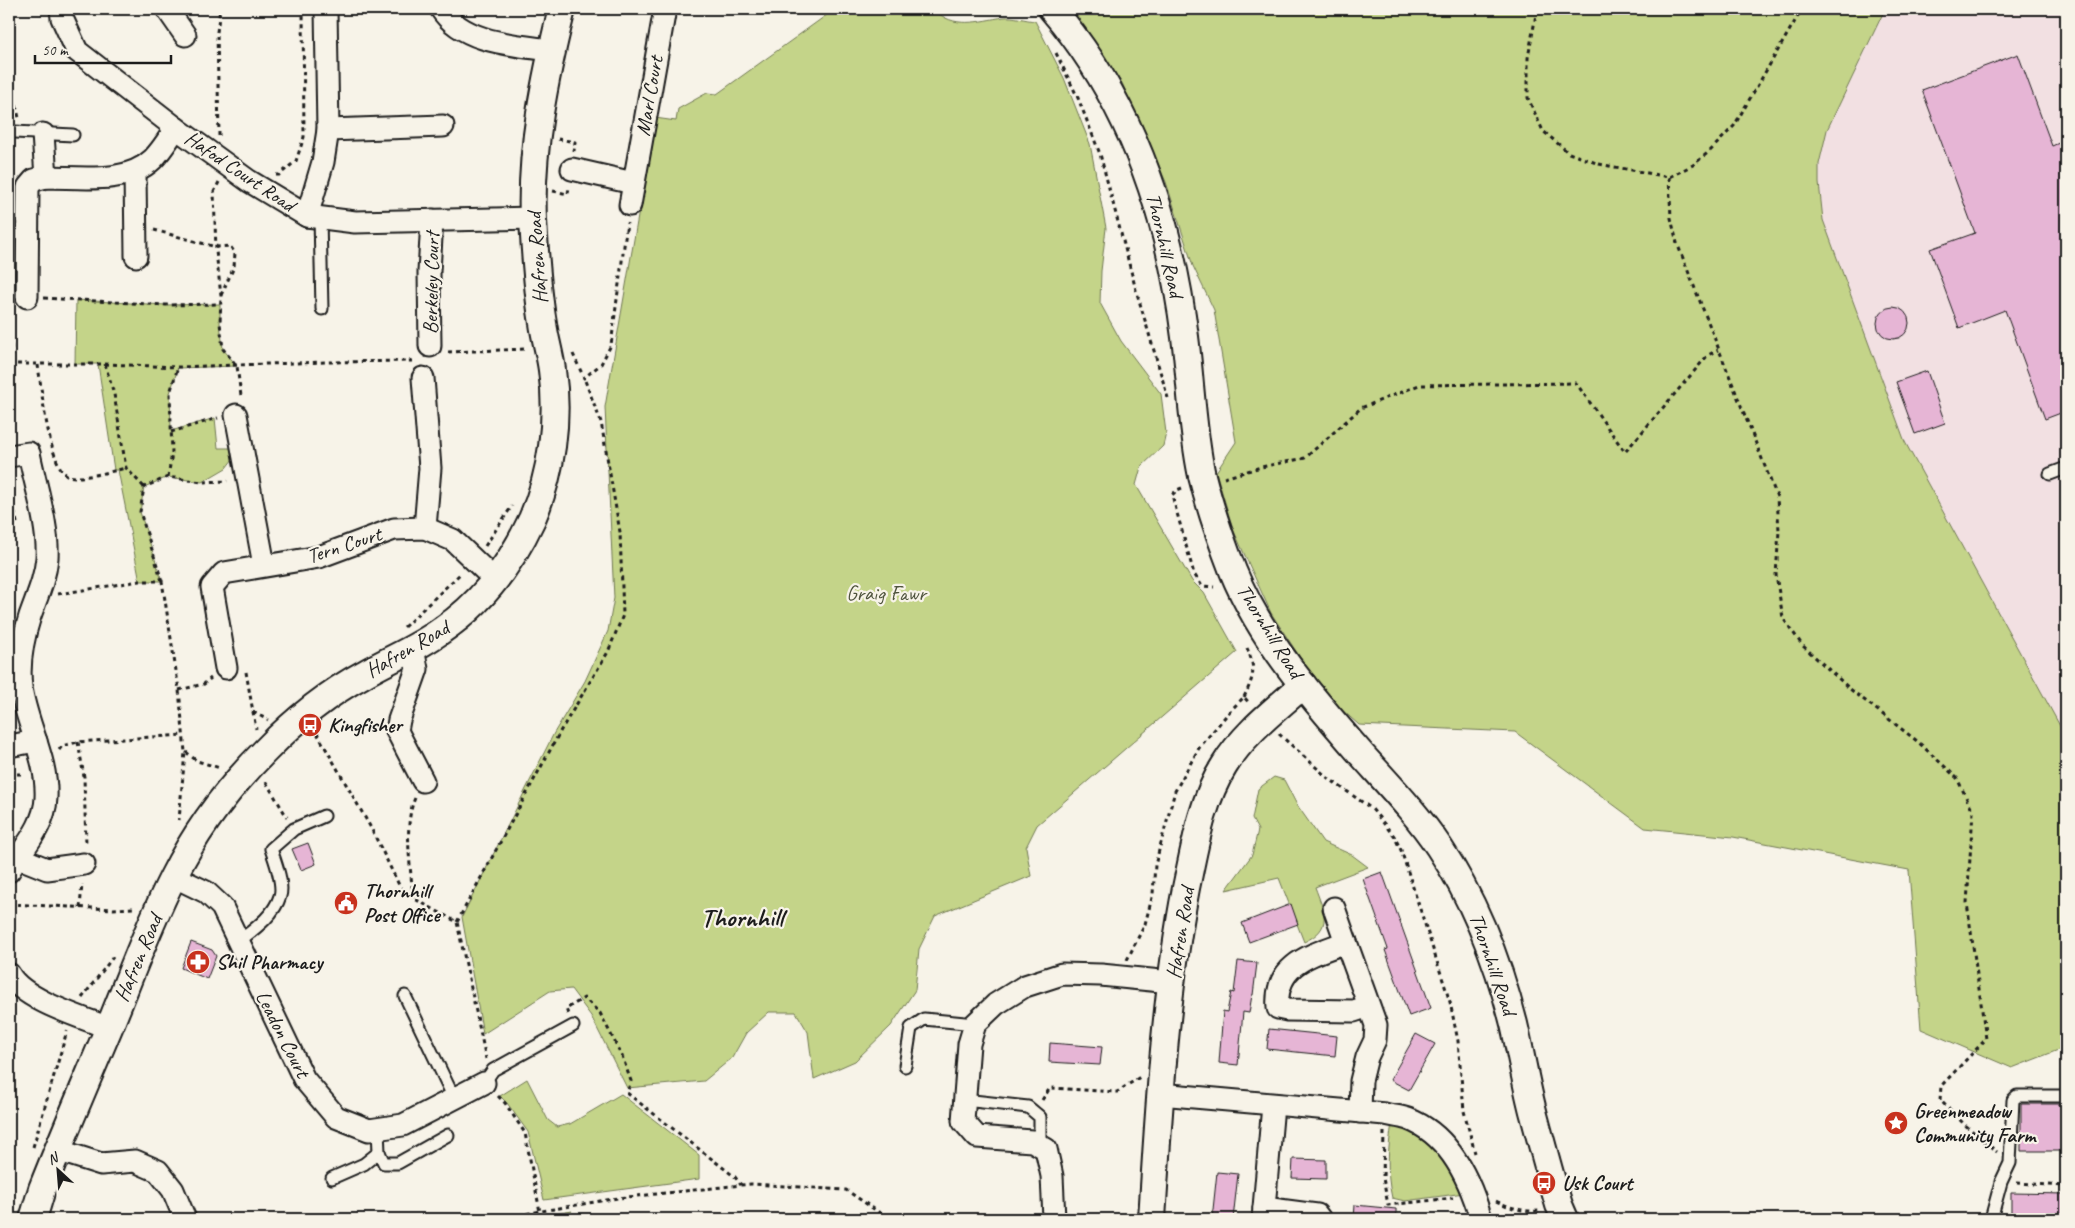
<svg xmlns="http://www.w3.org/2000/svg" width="2075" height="1228" viewBox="0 0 2075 1228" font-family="Caveat,sans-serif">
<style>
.built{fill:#f2e0e2}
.green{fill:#c4d489;stroke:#707852}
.building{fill:#e6b5d5;stroke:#1c1c1c}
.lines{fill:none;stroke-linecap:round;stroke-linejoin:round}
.service-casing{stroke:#1c1c1c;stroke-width:15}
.minor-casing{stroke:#1c1c1c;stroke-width:25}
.tertiary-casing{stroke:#1c1c1c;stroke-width:30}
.path{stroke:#1c1c1c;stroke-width:3;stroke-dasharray:4 4;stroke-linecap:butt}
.service{stroke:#f7f3e8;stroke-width:11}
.minor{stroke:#f7f3e8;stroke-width:21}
.tertiary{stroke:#f7f3e8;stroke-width:26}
.labels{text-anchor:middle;stroke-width:4.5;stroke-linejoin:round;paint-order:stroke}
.street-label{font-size:21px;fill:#1c1c1c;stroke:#f7f3e8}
.park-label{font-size:21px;fill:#4e533d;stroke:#f7f3e8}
.poi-label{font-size:21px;font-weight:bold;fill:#1c1c1c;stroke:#f7f3e8;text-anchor:start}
.district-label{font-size:26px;font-weight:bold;fill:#1c1c1c;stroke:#f7f3e8}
</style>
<rect width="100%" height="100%" fill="#f7f3e8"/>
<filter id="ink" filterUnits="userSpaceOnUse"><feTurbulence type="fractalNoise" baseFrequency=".02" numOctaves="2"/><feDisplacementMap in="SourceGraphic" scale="10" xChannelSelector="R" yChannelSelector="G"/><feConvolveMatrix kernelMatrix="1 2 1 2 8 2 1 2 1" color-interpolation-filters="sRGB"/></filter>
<g filter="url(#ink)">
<!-- built -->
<polygon class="built" points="1885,9 2066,9 2066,737 1905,442 1823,220 1819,183 1819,164 1827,130"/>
<!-- green -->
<g class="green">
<path d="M835 9H934C953 30 979 21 1004 17 1013 16 1025 20 1035 21L1064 78 1090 144 1106 228 1101 271 1100 303 1121 341 1161 394 1166 433 1163 446 1141 467 1136 485 1192 581 1204 593 1237 652 1037 825 1026 847 1031 876 935 916 919 949 915 990 891 1026 855 1061 814 1079 808 1032 796 1012H769L746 1033 732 1058 704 1081 627 1088 591 1016 571 989 550 991 483 1034 462 917 554 733 585 681 608 631 614 598 605 407 655 118 676 121 678 109 707 93 717 94Z"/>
<polygon points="1066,9 1885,9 1827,130 1819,164 1819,183 1823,220 1905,442 2066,737 2066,1047 2012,1068 1921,1029 1909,870 1733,837 1645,828 1515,732 1359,725 1324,694 1271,613 1233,529 1216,472 1236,442 1214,310 1193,266 1166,182 1122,83"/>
<polygon points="76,300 166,305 220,304 220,323 223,349 237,366 178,368 170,393 171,431 215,418 218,448 233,448 236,455 226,468 202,482 168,477 144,487 140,512 162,581 140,581 118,470 114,470 98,364 75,364"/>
<path d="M1274 777 1284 780 1297 805 1323 842 1352 855 1368 867 1315 887C1324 912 1334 928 1304 942L1279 878 1226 890 1252 855 1258 830 1252 819 1258 789Z"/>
<polygon points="527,1079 548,1120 557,1127 570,1124 621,1094 699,1155 699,1179 544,1200 528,1132 507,1103 500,1096"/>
<path d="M1392 1123 1427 1139 1446 1158 1464 1193 1405 1201 1392 1198C1386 1172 1388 1149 1392 1123Z"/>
<polygon points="572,1211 565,1219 528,1219"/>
</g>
<!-- building -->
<g class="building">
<polygon points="2018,54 2052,146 2066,140 2066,411 2045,419 2005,310 1959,328 1930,249 1975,233 1922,90"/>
<circle cx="1893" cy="323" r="16"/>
<polygon points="1927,371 1945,423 1915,434 1896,382"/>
<polygon points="308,843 316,864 301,870 292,849"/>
<polygon points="1382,872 1431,1008 1409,1016 1385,950 1388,949 1363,879"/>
<polygon points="1291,904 1298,924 1249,942 1242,923"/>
<polygon points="191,942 212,950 216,956 207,979 181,968"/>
<polygon points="1238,961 1257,963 1253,995 1252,995 1249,1013 1243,1012 1238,1065 1219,1063 1223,1011 1227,1012 1231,992 1234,993"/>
<polygon points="1269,1029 1337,1036 1335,1056 1267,1049"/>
<polygon points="1416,1034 1435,1044 1409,1090 1390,1080"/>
<polygon points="1050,1043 1102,1047 1100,1065 1049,1062"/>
<polygon points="2021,1104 2064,1104 2063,1151 2021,1151"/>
<polygon points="1293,1159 1326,1160 1326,1179 1292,1178"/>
<polygon points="1217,1172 1238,1174 1233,1219 1212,1219"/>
<polygon points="2011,1193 2066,1194 2066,1214 2011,1214"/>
<polygon points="1355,1205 1396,1209 1396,1219 1354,1219"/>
</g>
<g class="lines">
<!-- service casing -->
<g class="service-casing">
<g id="service">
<polyline points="15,132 73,135"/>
<polyline points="320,217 322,309"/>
<polyline points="2050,474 2066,468"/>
<path d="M238 942C253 930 274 916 280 896 284 884 275 861 271 849L294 829 324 816"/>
<polyline points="405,996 454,1098"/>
<polyline points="905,1066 911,1028 924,1019 975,1024"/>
<polyline points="484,1083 493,1070 573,1026"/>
<polyline points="964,1100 1028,1107 1040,1117 1040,1146"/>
<polyline points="378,1129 379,1152 384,1163 398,1163 448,1135"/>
<polyline points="332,1178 364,1164 379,1152"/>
<polyline points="1991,1219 2001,1182 2010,1163 2013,1100 2017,1096 2066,1096"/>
</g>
</g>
<!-- minor casing -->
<g class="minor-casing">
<g id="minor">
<polyline points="61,9 62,18 77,51 176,128 249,181 307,216 355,222 533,218"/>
<polyline points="167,9 185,35"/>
<path d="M441 9C463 43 514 45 551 50"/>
<polyline points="328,130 443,126"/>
<polyline points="43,134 46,177"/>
<polyline points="572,169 633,183"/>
<polyline points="135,172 136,256"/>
<polyline points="630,205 665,9"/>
<polyline points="307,216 323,162 328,130 326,9"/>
<path d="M27 297 28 187 34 180 46 177C81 177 126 185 153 159 162 150 169 138 176 128"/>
<polyline points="430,346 429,272 432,220"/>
<polyline points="423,378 430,468 425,528"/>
<polyline points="236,415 264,565"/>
<path d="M9 456 29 453C35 484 49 527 47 558 45 579 37 596 30 616 23 638 18 663 21 687 26 724 48 759 46 798 45 826 23 848 9 871"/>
<polyline points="413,648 417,669 399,720 397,731 423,781"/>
<polyline points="226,668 212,587 224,573 319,557 394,529 425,528 453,540 494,579"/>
<polyline points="9,746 36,741"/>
<polyline points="17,857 47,869 84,864"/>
<polyline points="173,876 206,892 222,907 304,1079 336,1117 369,1130 403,1125 484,1083"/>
<polyline points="1334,908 1346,942"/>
<path d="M9 974C23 1000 81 1017 109 1028"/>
<path d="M1160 1094 1385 1114C1392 1116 1400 1116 1408 1119 1450 1135 1470 1180 1481 1219"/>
<path d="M1360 1112 1361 1081 1367 1057 1375 1040 1376 1025 1346 942C1312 955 1274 963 1278 1008L1287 1010 1354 1011 1369 1006"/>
<polyline points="57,1150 101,1164 135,1161 158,1171 173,1190 185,1219"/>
<polyline points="1264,1208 1317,1215 1320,1219"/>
<polyline points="1054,1219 1052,1176 1046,1149 1032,1141 977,1137 963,1121 969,1044 975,1024 996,1004 1025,986 1062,974 1101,975 1171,982"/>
<polyline points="1263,1219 1273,1105"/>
</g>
</g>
<!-- tertiary casing -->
<g class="tertiary-casing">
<g id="tertiary">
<path d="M1052 9C1131 101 1170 218 1185 337 1191 383 1192 430 1202 476 1210 508 1221 540 1233 571 1261 640 1314 700 1362 755 1389 785 1417 814 1439 847 1475 901 1498 961 1514 1024 1521 1054 1526 1085 1534 1115 1542 1145 1550 1175 1559 1205L1565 1219"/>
<path d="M33 1219 42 1189C64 1133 88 1078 111 1023 131 974 149 924 173 877 196 831 230 786 266 750 294 721 329 693 364 674 390 659 418 648 442 630 482 603 512 562 532 519 552 473 559 419 552 370 550 354 545 339 543 323 537 289 535 254 533 220 530 149 545 77 562 9"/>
<path d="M1152 1219C1159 1108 1165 997 1186 888 1195 846 1201 803 1224 766 1243 734 1276 709 1303 685"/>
</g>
</g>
<!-- path -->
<g class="path">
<polyline points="1537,9 1528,58 1528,98 1543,131 1569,153 1599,164 1669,177 1693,165 1710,151 1734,126 1802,9"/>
<polyline points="1056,53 1078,98 1100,154 1136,290 1168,398"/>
<polyline points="9,102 16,105 19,118"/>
<polyline points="219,136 217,32 220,9"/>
<polyline points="558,139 575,142 574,151"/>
<polyline points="276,175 279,175 296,161 304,137 303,9"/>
<polyline points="1669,177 1671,218 1677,243 1777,497 1779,531 1776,575 1783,618 1802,645 1850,689 1917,741 1957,778 1973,812 1967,903 1986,1039 1941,1086 1940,1100 1964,1124 1997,1152"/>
<polyline points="219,182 214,192 216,251 221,296 220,323 223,349 237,366 241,396"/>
<polyline points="553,191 568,194 569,187"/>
<polyline points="154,230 216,247 230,246 235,253 234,267 221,295"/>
<polyline points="44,298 166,305 220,304"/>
<polyline points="9,313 12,364"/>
<polyline points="448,352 527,349"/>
<polyline points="573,354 584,378 601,364 611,345 627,223"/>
<polyline points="9,364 105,364 178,367 326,362 414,361"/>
<polyline points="105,364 114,394 126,468 144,487"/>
<path d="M38 365C41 385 49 470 69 476 81 480 112 471 126 468"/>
<polyline points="171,432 218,418"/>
<polyline points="168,477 172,453 170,393 178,367"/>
<polyline points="1224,478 1261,467 1305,458 1361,408 1419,385 1576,383 1625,452 1708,355 1718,350"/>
<polyline points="9,488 18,527"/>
<polyline points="1182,488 1177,490 1172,495 1194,574 1202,586 1214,587"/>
<polyline points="485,546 512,506"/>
<polyline points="162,581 140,512 144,487 168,477 202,482 228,481"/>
<polyline points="58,594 140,581 162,581 179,690 185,752 179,820"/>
<polyline points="404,627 461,573"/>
<polyline points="246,672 256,729"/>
<polyline points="179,690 204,684 211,678"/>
<path d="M1244 697C1254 677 1256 669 1247 648"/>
<polyline points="253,712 268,720"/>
<polyline points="317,733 371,828 400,887 412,898"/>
<polyline points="1279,734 1328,778 1372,809 1394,836 1401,850 1450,1002 1458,1041 1464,1111 1475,1153"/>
<polyline points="78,742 84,777 86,845"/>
<polyline points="59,750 62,746 78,742 183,735"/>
<polyline points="186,752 197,761 220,768"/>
<polyline points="9,774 25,774"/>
<polyline points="266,782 287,817"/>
<path d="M415 798C403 825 411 868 413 898L457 922 486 1059"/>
<polyline points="9,904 113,909 134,908"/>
<polyline points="80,908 82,884"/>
<polyline points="457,922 561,730 608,652 623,615 620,532 601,422 584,378"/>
<polyline points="1127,960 1145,924 1153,894 1155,865 1175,791 1199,748 1230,711 1244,697 1250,704"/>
<polyline points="82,998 113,957"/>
<polyline points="568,1014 566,1009 584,998 600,1013 622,1056 631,1081 627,1093 735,1177 741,1185"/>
<polyline points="498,1096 505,1103 525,1133 540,1212 540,1219"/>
<polyline points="1042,1100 1050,1088 1117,1092 1140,1077"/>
<polyline points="1384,1132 1383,1178 1388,1205 1453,1198"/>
<polyline points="33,1147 67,1031"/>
<polyline points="2017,1183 2066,1186"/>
<path d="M1496 1201C1511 1208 1523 1212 1540 1211"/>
<polyline points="495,1219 618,1198 751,1184 846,1190 889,1219"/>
</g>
<!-- service -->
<use href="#service" class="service"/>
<!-- minor -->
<use href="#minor" class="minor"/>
<!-- tertiary -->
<use href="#tertiary" class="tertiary"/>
</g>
</g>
<!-- icons -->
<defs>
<g id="bus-disc" transform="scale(1.25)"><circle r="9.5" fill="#c8321e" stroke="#f7f3e8"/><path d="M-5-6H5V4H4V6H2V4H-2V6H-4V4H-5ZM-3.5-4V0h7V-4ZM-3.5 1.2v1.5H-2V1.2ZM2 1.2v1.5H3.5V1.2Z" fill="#fff"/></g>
<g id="civic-disc" transform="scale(1.25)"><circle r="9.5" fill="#c8321e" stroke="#f7f3e8"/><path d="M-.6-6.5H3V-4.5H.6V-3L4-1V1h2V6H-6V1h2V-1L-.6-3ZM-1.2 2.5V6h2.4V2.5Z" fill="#fff"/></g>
<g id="pharmacy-disc" transform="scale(1.25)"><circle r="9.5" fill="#c8321e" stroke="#f7f3e8"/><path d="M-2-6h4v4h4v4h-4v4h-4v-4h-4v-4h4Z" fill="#fff"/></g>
<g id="sight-disc" transform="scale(1.25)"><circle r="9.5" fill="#c8321e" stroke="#f7f3e8"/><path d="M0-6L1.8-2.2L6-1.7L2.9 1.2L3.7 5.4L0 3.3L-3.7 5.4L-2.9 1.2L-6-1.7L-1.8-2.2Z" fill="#fff"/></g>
</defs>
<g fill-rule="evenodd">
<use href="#bus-disc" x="310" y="725"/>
<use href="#civic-disc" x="346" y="903"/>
<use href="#pharmacy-disc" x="198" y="962"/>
<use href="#sight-disc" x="1896" y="1123"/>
<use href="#bus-disc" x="1544" y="1183"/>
</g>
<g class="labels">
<!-- street labels -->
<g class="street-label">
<text transform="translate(649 96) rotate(-80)" y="7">Marl Court</text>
<text transform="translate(240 171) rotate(34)" y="7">Hafod Court Road</text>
<text transform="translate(1165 245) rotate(77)" y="7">Thornhill Road</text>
<text transform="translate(537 258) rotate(-94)" y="7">Hafren Road</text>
<text transform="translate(431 283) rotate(-89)" y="7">Berkeley Court</text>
<text transform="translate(344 545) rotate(-18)" y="7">Tern Court</text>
<text transform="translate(1270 631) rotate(58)" y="7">Thornhill Road</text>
<text transform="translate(407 649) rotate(-30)" y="7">Hafren Road</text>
<text transform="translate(1180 933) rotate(-81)" y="7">Hafren Road</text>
<text transform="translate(138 958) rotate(-67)" y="7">Hafren Road</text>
<text transform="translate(1493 964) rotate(71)" y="7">Thornhill Road</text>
<text transform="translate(283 1034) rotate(63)" y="7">Leadon Court</text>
</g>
<!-- park labels -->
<g class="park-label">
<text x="886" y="600">Graig Fawr</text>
</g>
<!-- poi labels -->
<g class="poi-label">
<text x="328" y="732">Kingfisher</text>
<text x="364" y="898">Thornhill<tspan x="364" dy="24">Post Office</tspan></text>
<text x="216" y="969">Shil Pharmacy</text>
<text x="1914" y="1118">Greenmeadow<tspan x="1914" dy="24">Community Farm</tspan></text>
<text x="1562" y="1190">Usk Court</text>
</g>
<!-- district labels -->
<g class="district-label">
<text x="742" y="926">Thornhill</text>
</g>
</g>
<!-- margin -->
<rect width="2075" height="1228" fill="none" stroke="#f7f3e8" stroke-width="30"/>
<rect x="15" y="15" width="2045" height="1198" fill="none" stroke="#1c1c1c" stroke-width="2" filter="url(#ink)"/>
<!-- north arrow -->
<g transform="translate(58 1170) rotate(334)" stroke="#f7f3e8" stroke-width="4" paint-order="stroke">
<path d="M0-4L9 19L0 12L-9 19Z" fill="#1c1c1c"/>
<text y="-8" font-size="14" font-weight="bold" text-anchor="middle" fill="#1c1c1c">N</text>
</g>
<!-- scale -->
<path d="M35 55v8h136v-8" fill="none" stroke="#1c1c1c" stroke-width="2.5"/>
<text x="42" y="55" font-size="15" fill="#1c1c1c" stroke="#f7f3e8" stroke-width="4" paint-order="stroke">50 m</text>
</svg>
